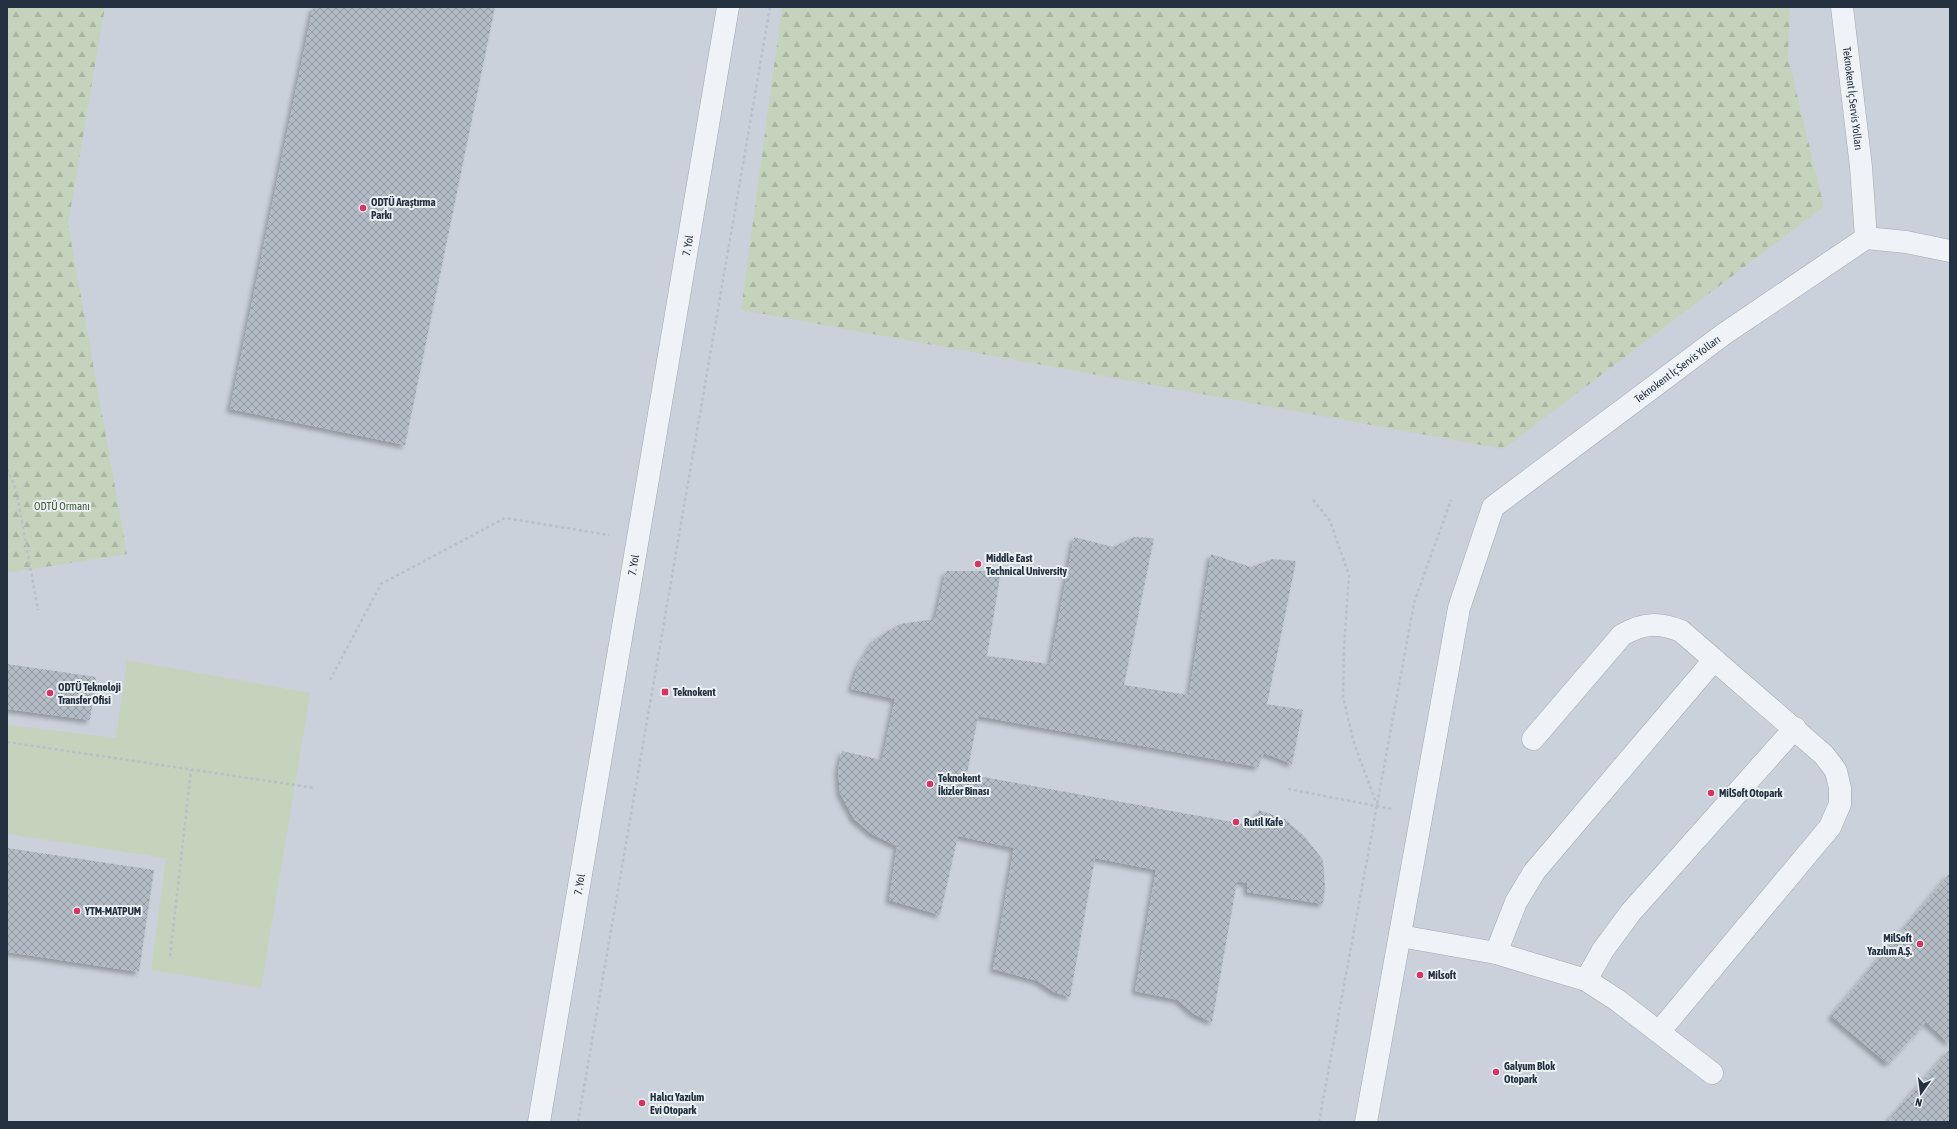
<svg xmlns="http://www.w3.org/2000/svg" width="1957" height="1129" viewBox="0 0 1957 1129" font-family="'Asap Condensed',sans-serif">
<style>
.built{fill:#cad1da}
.green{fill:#c5d3bc}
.forest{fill:url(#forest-firs)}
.building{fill:url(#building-cross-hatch);filter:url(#shadow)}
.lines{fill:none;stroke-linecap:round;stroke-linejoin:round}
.minor-casing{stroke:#a1a9b2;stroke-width:23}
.path{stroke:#bac0c7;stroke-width:2.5;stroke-dasharray:3 3;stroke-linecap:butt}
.minor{stroke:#eff2f6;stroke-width:22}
.poi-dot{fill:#dc3260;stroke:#ebf1f5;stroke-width:1.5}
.labels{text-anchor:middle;stroke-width:4;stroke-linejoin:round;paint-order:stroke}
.street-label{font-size:11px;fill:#243140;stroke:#ebf1f5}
.poi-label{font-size:11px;font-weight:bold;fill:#243140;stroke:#ebf1f5;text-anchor:start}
.park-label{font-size:11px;fill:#3e5d30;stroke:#ebf1f5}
</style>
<defs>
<pattern id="forest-firs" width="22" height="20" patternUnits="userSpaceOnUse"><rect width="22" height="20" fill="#c5d3bc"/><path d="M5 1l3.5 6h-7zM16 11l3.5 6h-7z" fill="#a9b6a3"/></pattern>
<pattern id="building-cross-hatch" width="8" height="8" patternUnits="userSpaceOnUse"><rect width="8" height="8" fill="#b3bcc5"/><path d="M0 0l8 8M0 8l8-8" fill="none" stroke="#9199a1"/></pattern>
<filter id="shadow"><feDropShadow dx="-3.5" dy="3.5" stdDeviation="2" flood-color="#0004"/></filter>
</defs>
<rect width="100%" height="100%" fill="#dce2e8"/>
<!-- built -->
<rect class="built" x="7" y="7" width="1943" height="1115"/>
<!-- green -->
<polygon class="green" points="127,660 310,693 261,988 151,970 166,858 7,834 7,738 9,725 116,738"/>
<!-- forest -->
<g class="forest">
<polygon points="7,7 105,7 68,224 127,554 7,573"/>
<polygon points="782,7 1790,7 1788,57 1824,207 1503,449 741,310"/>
</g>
<!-- building -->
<g class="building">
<polygon points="313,7 495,7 405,445 230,409"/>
<polygon points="1074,537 1113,547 1134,537 1154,538 1124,685 1189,695 1211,554 1251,567 1273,559 1296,561 1267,704 1303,710 1292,764 1264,753 1258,767 978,716 967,774 1255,826 1259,810 1285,819 1305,837 1323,860 1325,887 1323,904 1247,892 1247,883 1237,881 1212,1022 1194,1014 1178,1000 1135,991 1156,870 1095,858 1070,997 1054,992 1038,981 993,969 1014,848 958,836 940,915 889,900 897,846 872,834 854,819 840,793 838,770 842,751 882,760 895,699 851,689 858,666 874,640 900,624 935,619 946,571 1001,571 987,656 1050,664"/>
<polygon points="7,664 96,677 90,720 7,709"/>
<polygon points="7,848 154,870 139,972 7,952"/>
<polygon points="1950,873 1950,1044 1926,1022 1888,1064 1831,1016"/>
<polygon points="1950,1049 1950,1122 1887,1122"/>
</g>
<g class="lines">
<!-- minor casing -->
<g class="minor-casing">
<g id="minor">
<path id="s1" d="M1842 7 1861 167 1866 238"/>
<path d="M1533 739 1622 635C1643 623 1659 622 1681 631L1824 755 1836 771 1840 788V804L1830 827 1659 1032"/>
<polyline points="1400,936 1496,953 1586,980 1617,1000 1712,1073"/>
<polyline points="1496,953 1516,902 1534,872 1714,660"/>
<polyline points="1586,980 1603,950 1631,912 1795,728"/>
<path id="s2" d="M539 1122 728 7"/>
<path id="s3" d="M1366 1122 1459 608 1493 507 1724 334 1866 238 1906 242 1950 251"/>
</g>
</g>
<!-- path -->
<g class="path">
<polyline points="7,469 16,489 38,610"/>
<polyline points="1313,500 1330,521 1349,575 1344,648 1343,697 1354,743 1377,805"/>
<polyline points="330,680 381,584 505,518 609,535"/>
<polyline points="7,742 315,788"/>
<polyline points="1288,789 1392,809"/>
<polyline points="170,956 191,770"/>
<polyline points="578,1122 770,7"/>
<polyline points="1319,1122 1414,603 1451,500"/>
</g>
<!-- minor -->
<use href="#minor" class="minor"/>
</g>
<!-- markers -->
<g class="poi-dot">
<circle cx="363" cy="208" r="4"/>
<circle cx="978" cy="564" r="4"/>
<rect x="661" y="688" width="8" height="8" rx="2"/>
<circle cx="50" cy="693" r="4"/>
<circle cx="930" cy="784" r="4"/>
<circle cx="1711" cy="793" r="4"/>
<circle cx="1236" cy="822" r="4"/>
<circle cx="77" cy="911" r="4"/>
<circle cx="1920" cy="944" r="4"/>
<circle cx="1420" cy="975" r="4"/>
<circle cx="1496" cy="1072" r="4"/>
<circle cx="642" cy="1103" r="4"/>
</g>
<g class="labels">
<!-- street labels -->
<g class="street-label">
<text dy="4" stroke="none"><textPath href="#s1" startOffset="92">Teknokent İç Servis Yolları</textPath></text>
<text dy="4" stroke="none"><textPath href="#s2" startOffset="889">7. Yol</textPath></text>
<text dy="4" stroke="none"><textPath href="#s3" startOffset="859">Teknokent İç Servis Yolları</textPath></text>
<text dy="4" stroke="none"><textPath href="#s2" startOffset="565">7. Yol</textPath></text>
<text dy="4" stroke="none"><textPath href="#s2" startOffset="241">7. Yol</textPath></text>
</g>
<!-- poi labels -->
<g class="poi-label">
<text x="371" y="206">ODTÜ Araştırma<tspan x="371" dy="13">Parkı</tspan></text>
<text x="986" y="562">Middle East<tspan x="986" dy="13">Technical University</tspan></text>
<text x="58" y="691">ODTÜ Teknoloji<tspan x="58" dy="13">Transfer Ofisi</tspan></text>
<text x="673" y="696">Teknokent</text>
<text x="938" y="782">Teknokent<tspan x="938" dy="13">İkizler Binası</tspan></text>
<text x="1719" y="797">MilSoft Otopark</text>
<text x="1244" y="826">Rutil Kafe</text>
<text x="85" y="915">YTM-MATPUM</text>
<text x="1912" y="942" text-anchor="end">MilSoft<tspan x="1912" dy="13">Yazılım A.Ş.</tspan></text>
<text x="1428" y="979">Milsoft</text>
<text x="1504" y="1070">Galyum Blok<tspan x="1504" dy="13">Otopark</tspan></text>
<text x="650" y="1101">Halıcı Yazılım<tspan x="650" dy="13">Evi Otopark</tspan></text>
</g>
<!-- park labels -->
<g class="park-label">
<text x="62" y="510">ODTÜ Ormanı</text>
</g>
</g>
<!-- border -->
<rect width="1957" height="1129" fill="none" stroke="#243140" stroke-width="16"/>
<!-- north arrow -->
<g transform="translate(1921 1093) rotate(194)" stroke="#ebf1f5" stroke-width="3" paint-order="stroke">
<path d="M0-3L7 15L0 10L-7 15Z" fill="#243140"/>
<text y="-6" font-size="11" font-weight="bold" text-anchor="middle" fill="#243140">N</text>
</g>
</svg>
